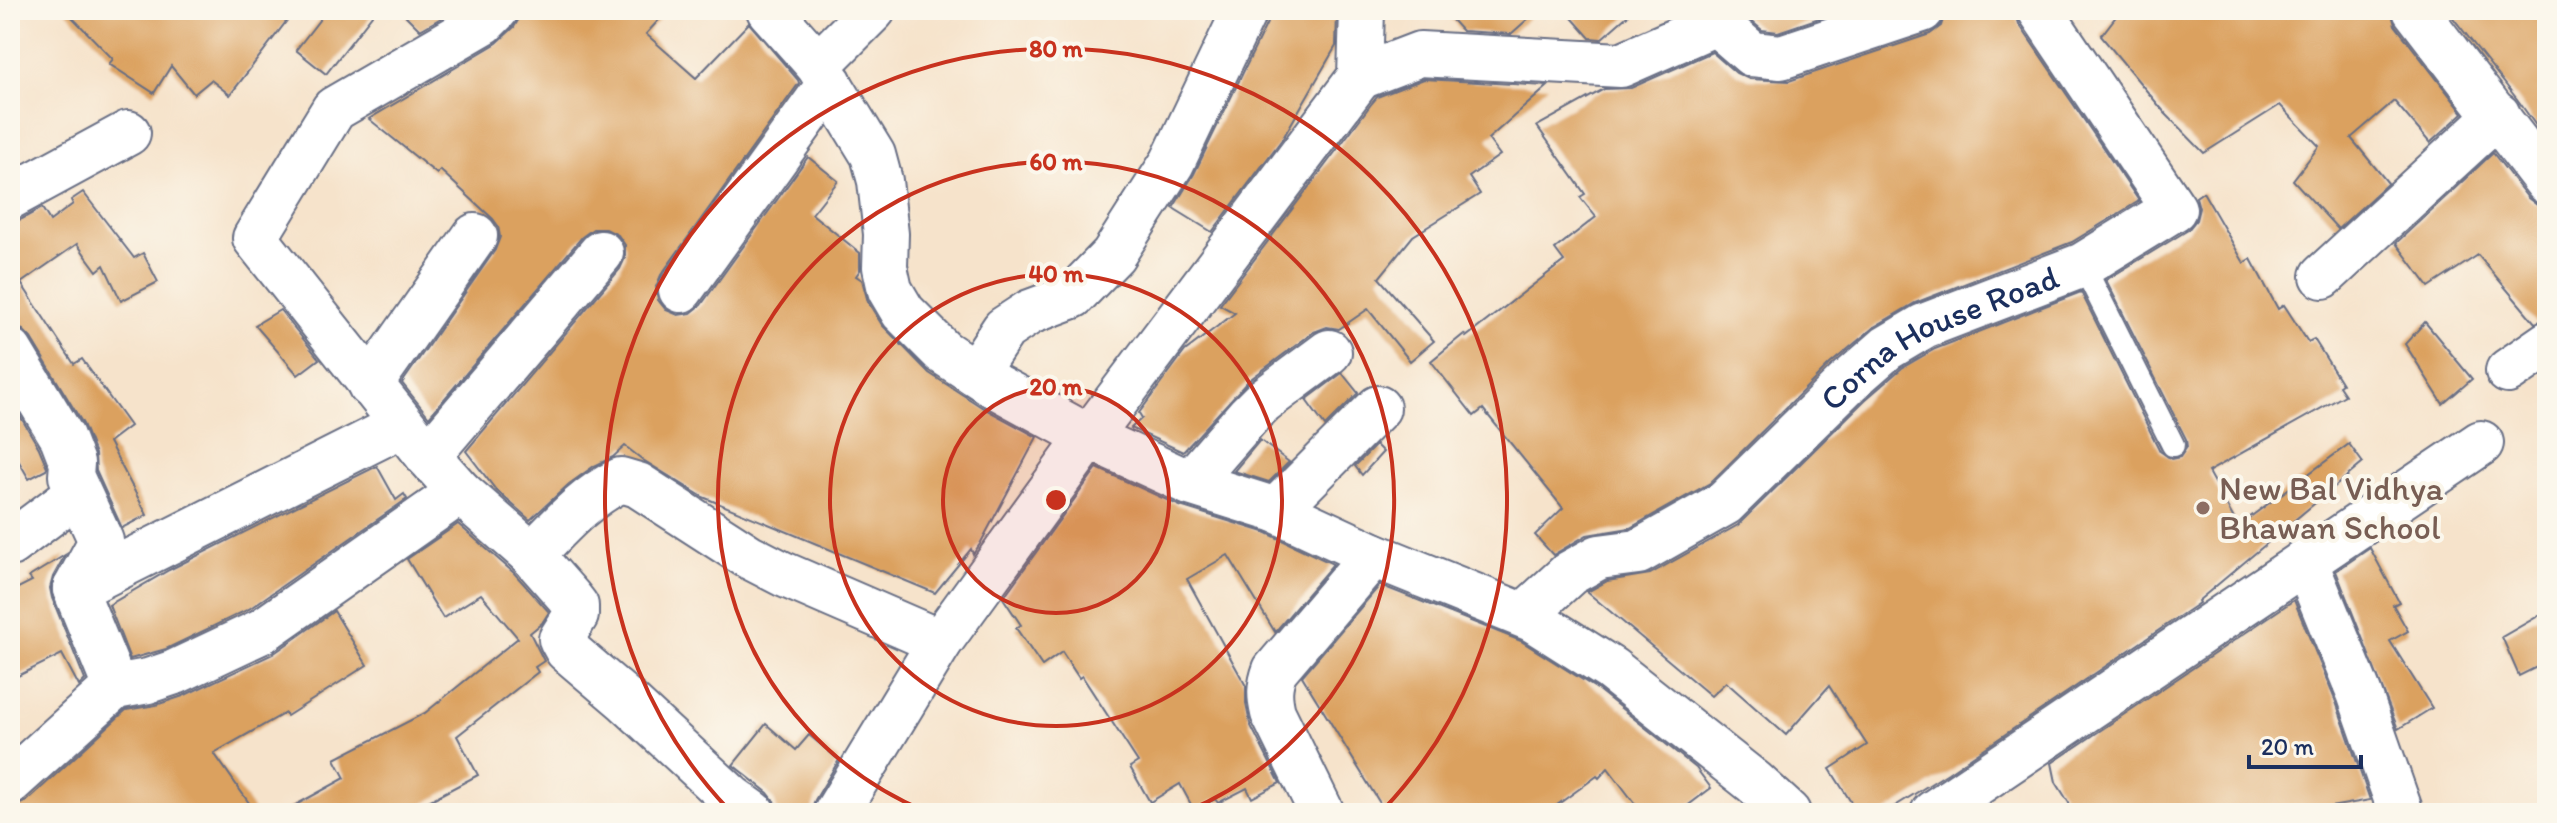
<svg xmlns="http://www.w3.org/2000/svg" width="2557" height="823" viewBox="0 0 2557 823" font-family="Itim,sans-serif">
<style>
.building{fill:#dba15f}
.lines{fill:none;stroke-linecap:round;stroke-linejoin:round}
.service-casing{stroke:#686e84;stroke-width:26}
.minor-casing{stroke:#686e84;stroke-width:48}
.tertiary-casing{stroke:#686e84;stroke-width:48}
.service{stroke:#fff;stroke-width:22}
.minor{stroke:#fff;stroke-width:44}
.tertiary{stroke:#fff;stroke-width:44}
.ring{fill:none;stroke:#c8321e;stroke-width:4}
.education-dot{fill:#8d6e63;stroke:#fbf7ec;stroke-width:3}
.labels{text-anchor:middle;stroke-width:8;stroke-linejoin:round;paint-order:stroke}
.street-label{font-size:34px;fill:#1b2f5e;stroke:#fbf7ec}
.education-label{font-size:34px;fill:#785e54;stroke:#fbf7ec;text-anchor:start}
.centre{fill:#c8321e;stroke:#fbf7ec;stroke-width:4}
.ring-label{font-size:24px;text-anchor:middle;font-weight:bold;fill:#c8321e;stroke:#fbf7ec;stroke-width:8;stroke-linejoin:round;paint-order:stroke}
</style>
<rect width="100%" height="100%" fill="#fbf7ec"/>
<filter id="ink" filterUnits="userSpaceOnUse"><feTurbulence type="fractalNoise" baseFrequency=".0125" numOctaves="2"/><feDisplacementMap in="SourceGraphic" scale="16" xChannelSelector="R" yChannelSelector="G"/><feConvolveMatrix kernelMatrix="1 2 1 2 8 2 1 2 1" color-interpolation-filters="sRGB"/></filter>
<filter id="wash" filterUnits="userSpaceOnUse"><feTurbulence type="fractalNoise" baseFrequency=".006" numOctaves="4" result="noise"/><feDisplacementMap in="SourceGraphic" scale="32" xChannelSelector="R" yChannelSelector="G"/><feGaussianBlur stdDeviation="1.8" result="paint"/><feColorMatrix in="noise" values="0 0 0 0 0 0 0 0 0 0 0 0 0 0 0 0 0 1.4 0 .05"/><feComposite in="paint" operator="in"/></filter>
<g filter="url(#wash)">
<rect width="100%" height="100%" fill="#f6e3cb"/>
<g id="blocks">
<!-- building -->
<g class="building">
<polygon points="65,10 295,10 230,95 211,80 194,94 171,66 154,93 109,64 113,59"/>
<polygon points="327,10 376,10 326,74 296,50"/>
<polygon points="400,10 455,10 420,30"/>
<polygon points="520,10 668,10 646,34 696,78 749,23 798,80 799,83 661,275 656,287 658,300 666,310 678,315 691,313 701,305 808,157 838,181 812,214 860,253 860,270 856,276 862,280 868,302 882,325 929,373 983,408 1037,437 980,544 973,554 971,549 935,593 703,497 643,460 625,446 613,457 594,466 569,484 530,520 496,490 466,451 620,269 625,258 625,245 618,235 606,229 593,229 582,237 429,417 402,383 495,250 500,237 498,226 493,219 440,170 437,174 369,119 497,43 514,27 520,17"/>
<polygon points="1270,10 1328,10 1337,13 1336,46 1283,138 1212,232 1173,208 1194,174 1268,21"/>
<polygon points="1443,10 1538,10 1511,34 1462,31"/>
<polygon points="1565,10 1634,10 1601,39 1590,38"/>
<polygon points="1750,10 1843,10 1778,32 1762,30 1743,14"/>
<polygon points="1946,10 2015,10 2019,24 2139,201 2072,242 1915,303 1874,327 1830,364 1710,483 1630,528 1587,535 1553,555 1535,535 1563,508 1483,409 1474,416 1431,361 1464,334 1466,337 1564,261 1555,249 1596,217 1580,197 1585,194 1537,126 1604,89 1631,88 1712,52 1736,73 1749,79 1789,81 1930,34 1941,26"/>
<polygon points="2121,10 2391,10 2395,25 2463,113 2430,143 2394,101 2351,138 2388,183 2338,229 2293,180 2319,146 2280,105 2204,153 2165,113 2101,36"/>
<polygon points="2447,10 2547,10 2547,141 2517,99"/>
<polygon points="1424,79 1548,86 1488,139 1500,155 1469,177 1480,194 1413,236 1379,278 1434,341 1410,361 1368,309 1339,329 1327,327 1314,332 1248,381 1183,452 1131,428 1142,418 1139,413 1185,351 1235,313 1220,305 1372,103 1377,97"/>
<polygon points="2493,153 2528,198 2537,205 2547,206 2547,319 2535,323 2478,255 2429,287 2396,243"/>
<polygon points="83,192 134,258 143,253 158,282 121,301 104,265 97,271 77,244 21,283 74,364 82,359 130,426 109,442 147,515 122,528 96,471 95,454 83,424 31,338 23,330 10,326 10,222 22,219 42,208 50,221 73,204 71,200"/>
<polygon points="2203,192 2244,263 2251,259 2278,309 2284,305 2308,342 2314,339 2342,384 2339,386 2345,395 2208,472 2238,526 2349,444 2363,463 2198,601 2199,603 1948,773 1884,813 1858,813 1830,769 1867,745 1829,686 1786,735 1726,682 1711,696 1587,592 1607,581 1650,574 1738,525 1865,400 1902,368 1935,349 2081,292 2160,451 2171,459 2180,457 2187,447 2186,439 2106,280 2188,230 2196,220 2199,208 2196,197"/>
<polygon points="280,310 319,359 298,375 255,325"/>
<polygon points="2425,322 2472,379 2443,404 2405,344"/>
<polygon points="1342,373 1358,393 1325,426 1306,400"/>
<polygon points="10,399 39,448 47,467 46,470 29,479 10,446"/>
<polygon points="1260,440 1289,462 1269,482 1234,471"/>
<polygon points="1376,445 1383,452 1362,475 1355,466"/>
<polygon points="377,466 396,500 404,494 407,499 249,609 166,649 130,659 109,605 169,570"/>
<polygon points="1097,468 1180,506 1267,533 1333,564 1275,632 1228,555 1187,579 1246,686 1246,704 1250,724 1280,783 1252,798 1247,788 1218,803 1215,799 1194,810 1180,784 1150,802 1130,767 1138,762 1082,676 1079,678 1062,652 1042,666 1016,628 1021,625 1003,598"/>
<polygon points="458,524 514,573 549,612 542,623 530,633 544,661 535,667 538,672 457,736 478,775 423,804 428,813 281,813 345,778 335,759 425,713 518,638 481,594 443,618 407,559"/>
<polygon points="2370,548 2399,602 2393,605 2408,631 2390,641 2432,708 2398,729 2336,571"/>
<polygon points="65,555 53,577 50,588 52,598 85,680 79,686 62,654 10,680 10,592 32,581 29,577"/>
<polygon points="1380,585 1521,641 1597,689 1696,768 1711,788 1678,813 1642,813 1608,768 1599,778 1597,776 1546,813 1386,813 1302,676"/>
<polygon points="2294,600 2336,702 2370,800 2297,813 2071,813 2069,803 2056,782 2052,763"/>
<polygon points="334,611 367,665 287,716 285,713 214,753 256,813 10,813 10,806 16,806 27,801 126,710 156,705 183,696 273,654"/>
<polygon points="2547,611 2547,662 2519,676 2502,637"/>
<polygon points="766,724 796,750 809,735 839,760 815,800 811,813 778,813 775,802 768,793 733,765"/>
</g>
</g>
</g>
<g filter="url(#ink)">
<use href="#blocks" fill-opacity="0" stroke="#686e84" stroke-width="2"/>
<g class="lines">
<!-- service casing -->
<g class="service-casing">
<polyline id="service" points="2083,265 2173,445"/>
</g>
<!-- minor casing -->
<g class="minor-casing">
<g id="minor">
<polyline points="496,10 484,22 334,109 255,238 428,456 460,492 532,555 569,597 576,606 576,615 561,639 567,650 627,701 732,798 753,813"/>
<polyline points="769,10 818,65 873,155 880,181 886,234 885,267 890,290 903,312 943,352 995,386 1089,437 1190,483 1276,510 1373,555 1532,619 1611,669 1754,782 1788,813"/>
<polyline points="2415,10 2547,182"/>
<polyline points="818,65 873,10"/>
<polyline points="1360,77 1420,54 1621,65 1716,23 1752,54 1781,57 1922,10"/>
<polyline points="10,197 128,133"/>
<polyline points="2323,276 2498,115"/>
<polyline points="681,290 830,83"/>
<polyline points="10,351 62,437 72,463 71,476 101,541 75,589 115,687"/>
<polyline points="2508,371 2547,344"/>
<polyline points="975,373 1004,329 1030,312 1073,296 1113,255 1172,163 1245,10"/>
<polyline points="370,385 475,236"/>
<polyline points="428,456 601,253"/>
<polyline points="1190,483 1249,415 1263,401 1329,352"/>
<polyline points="1276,510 1378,408"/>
<polyline points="10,544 78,493"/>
<path d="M532 555C559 527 585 497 621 480L638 485 748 556 783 574 940 642"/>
<polyline points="2305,561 2359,693 2401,813"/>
<polyline points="75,589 402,425"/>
<path id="s1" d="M1524 615 1570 573 1599 557 1638 552 1725 503 1848 382 1887 348 1924 326 2083 265 2174 209 2040 10"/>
<polyline points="10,782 115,687 148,681 175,672 262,631 460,492"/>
<path d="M1322 813 1273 713C1269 696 1269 686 1275 670L1373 555"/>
<polyline points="1933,813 2481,443"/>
</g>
</g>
<!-- tertiary casing -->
<g class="tertiary-casing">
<polyline id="tertiary" points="836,813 940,642 1089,437 1360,77 1362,10"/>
</g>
<!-- service -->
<use href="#service" class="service"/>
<!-- minor -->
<use href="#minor" class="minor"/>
<!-- tertiary -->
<use href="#tertiary" class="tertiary"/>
</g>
</g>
<!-- distance rings -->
<circle cx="1056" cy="500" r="113" fill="#c8321e" fill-opacity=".12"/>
<g class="ring">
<circle cx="1056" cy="500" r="113"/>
<circle cx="1056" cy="500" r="226"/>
<path d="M927 812A338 338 0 1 1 1185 812"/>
<path d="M729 810A451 451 0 1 1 1383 810"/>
</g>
<!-- markers -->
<circle class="education-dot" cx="2203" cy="508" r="8"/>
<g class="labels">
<!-- street labels -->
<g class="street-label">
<text dy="12" stroke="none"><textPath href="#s1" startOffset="510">Corna House Road</textPath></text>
</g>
<!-- education labels -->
<g class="education-label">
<text x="2219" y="500">New Bal Vidhya<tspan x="2219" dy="39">Bhawan School</tspan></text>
</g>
</g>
<circle cx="1056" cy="500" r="12" class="centre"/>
<g class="ring-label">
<text x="1056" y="57">80 m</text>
<text x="1056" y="170">60 m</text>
<text x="1056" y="282">40 m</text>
<text x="1056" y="395">20 m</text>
</g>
<!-- margin -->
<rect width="2557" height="823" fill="none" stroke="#fbf7ec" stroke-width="40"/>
<!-- scale -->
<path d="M2249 755v12h112v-12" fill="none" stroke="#1b2f5e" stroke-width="4"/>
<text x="2261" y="755" font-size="24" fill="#1b2f5e" stroke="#fbf7ec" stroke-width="6" paint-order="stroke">20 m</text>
</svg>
